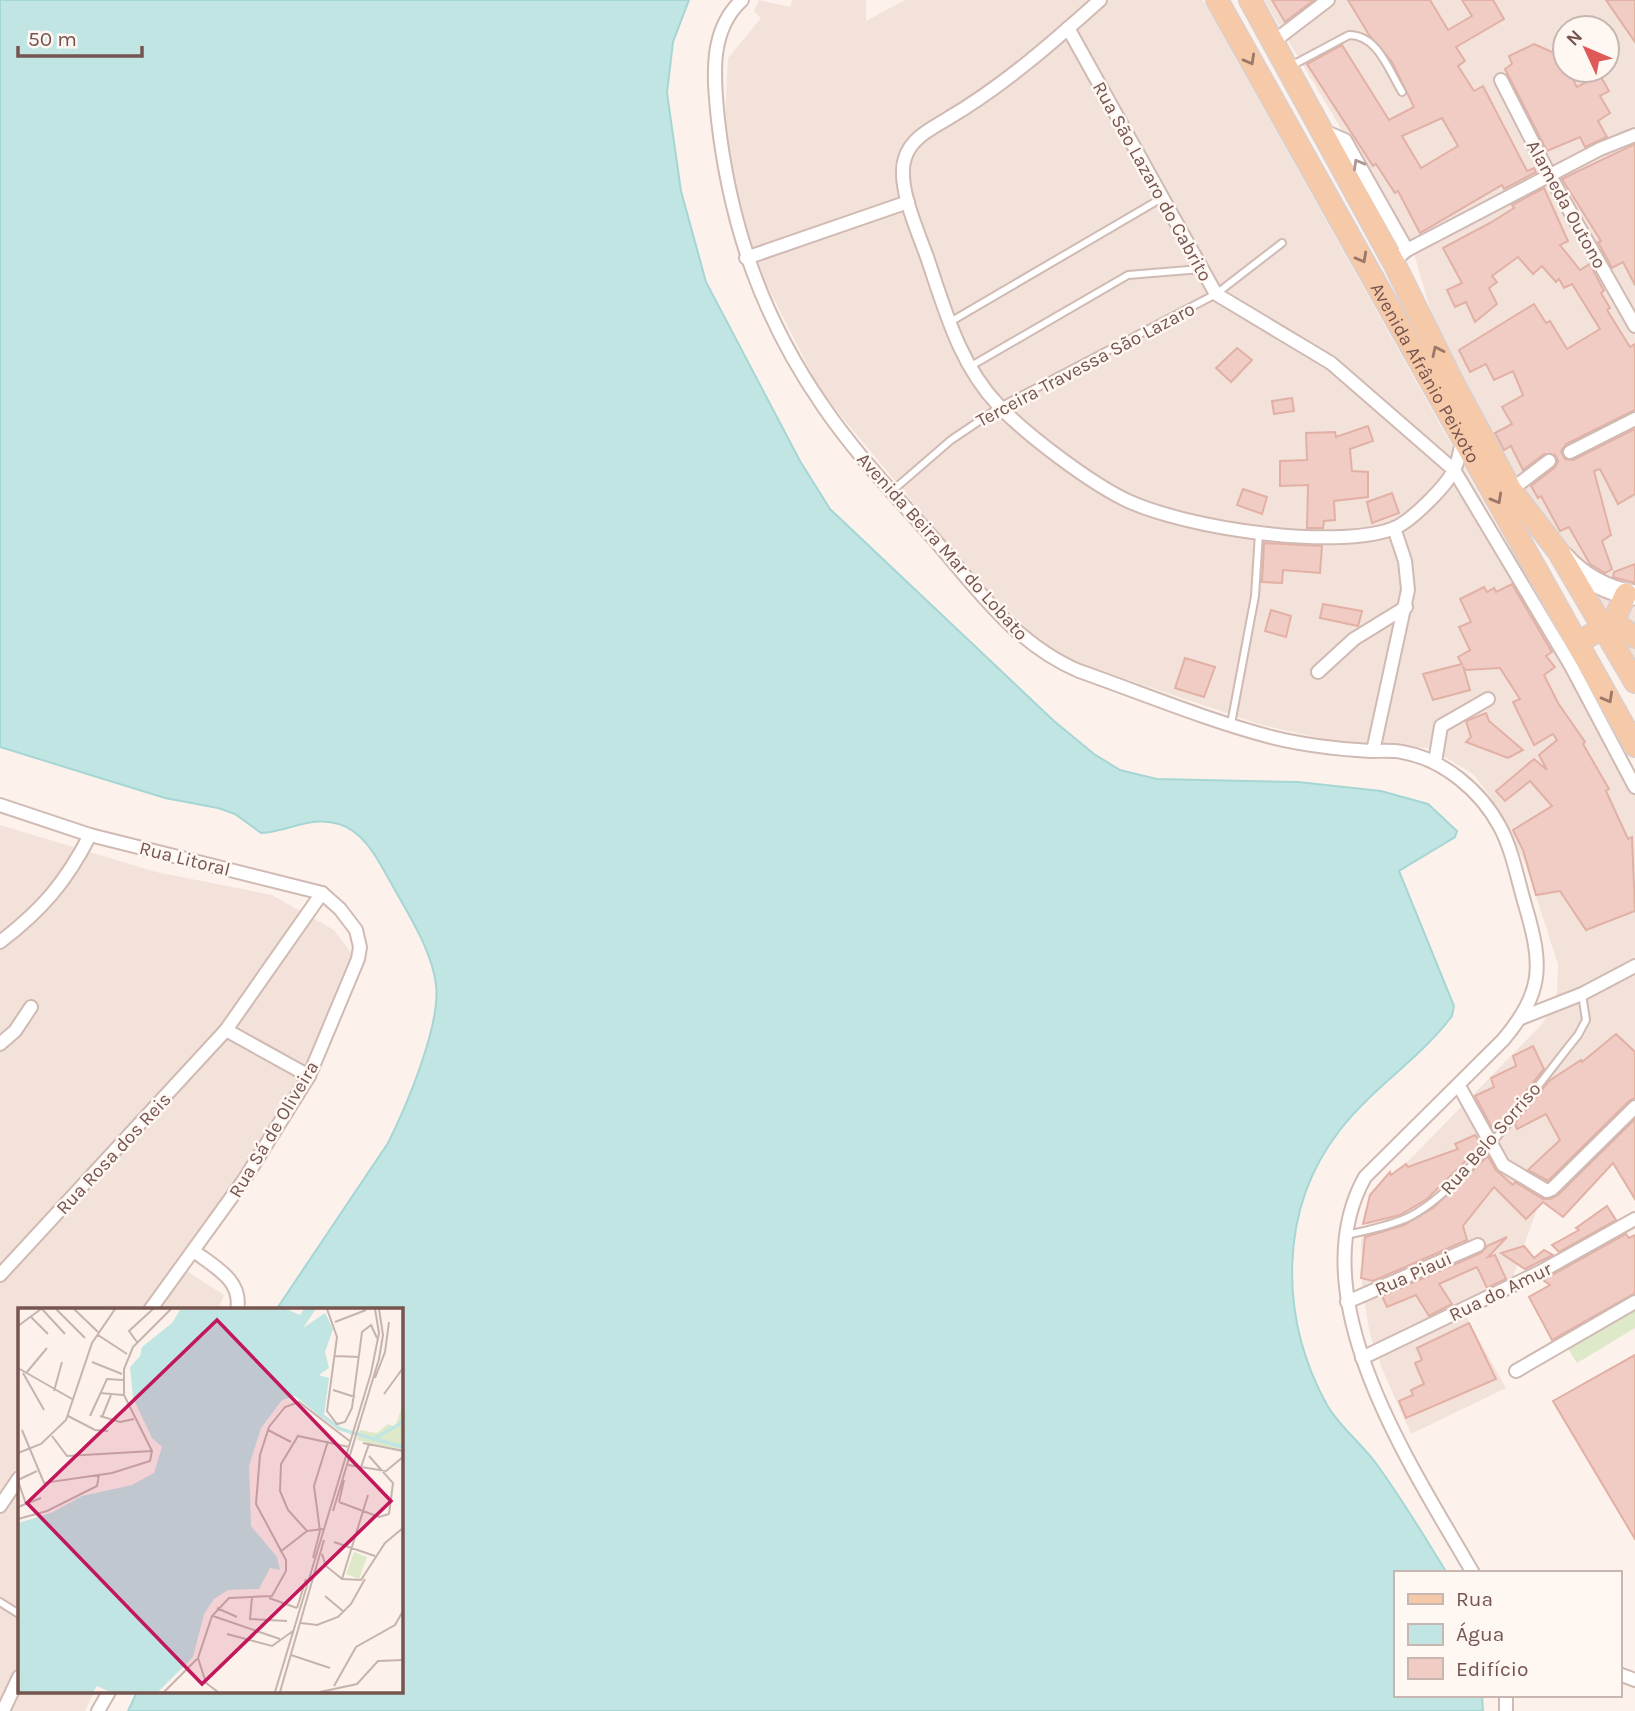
<svg xmlns="http://www.w3.org/2000/svg" width="1635" height="1711" viewBox="0 0 1635 1711" font-family="Karla,sans-serif">
<style>
.residential{fill:#f3e2da;fill-rule:evenodd}
.green{fill:#dde9c9}
.water{fill:#c0e5e3;stroke:#a6d6d4;stroke-width:2}
.building{fill:#f0ccc4;stroke:#e2b0a5;stroke-width:2;fill-rule:evenodd}
.lines{fill:none;stroke-linecap:round;stroke-linejoin:round}
.service-casing{stroke:#d0bab3;stroke-width:10}
.minor-casing{stroke:#d0bab3;stroke-width:16}
.secondary-casing{stroke:#d3b9b1;stroke-width:23}
.primary-casing{stroke:#d9cfce;stroke-width:24}
.service{stroke:#fff;stroke-width:6}
.minor{stroke:#fff;stroke-width:12}
.secondary{stroke:#fff;stroke-width:19}
.primary{stroke:#f6c9a8;stroke-width:21}
.oneway{stroke:#9c776a}
.oneway2{stroke:#ad9895}
.labels{text-anchor:middle;stroke-width:5;stroke-linejoin:round;paint-order:stroke}
.street-label{font-size:19px;fill:#76544f;stroke:#fef7f2}
.inset-river{fill:none;stroke:#c0e5e3;stroke-width:3.5}
.inset-road{fill:none;stroke:#c6b3ad;stroke-width:2}
.view{fill:#c2185b;fill-opacity:0.15;stroke:#c2185b;stroke-width:3.5}
.inset-edge{fill:none;stroke:#76544f;stroke-width:3.5}
</style>
<rect width="100%" height="100%" fill="#fcf2eb"/>
<!-- residential -->
<g class="residential">
<polygon points="759,0 790,7 792,0 866,0 866,21 905,0 1203,0 1635,774 1635,1105 1541,1198 1511,1282 1460,1306 1506,1388 1411,1434 1383,1371 1370,1335 1362,1286 1361,1242 1378,1192 1543,1023 1557,993 1558,964 1525,863 1490,796 1473,774 1430,748 1336,742 1262,725 1066,659 1041,642 980,583 821,392 750,252 735,192 725,121 728,58 761,18 754,11"/>
<path d="M1264 0H1635V692L1446 363 1412 247ZM1565 28H1607V70H1565Z"/>
<polygon points="0,825 156,872 272,895 334,930 352,954 310,1059 240,1174 174,1263 224,1295 218,1310 19,1310 19,1692 94,1692 85,1711 0,1711"/>
</g>
<!-- green -->
<polygon class="green" points="1635,1309 1635,1328 1577,1363 1568,1349"/>
<!-- water -->
<path class="water" d="M0 0H689L673 42 667 93 681 191 706 282 800 461 830 509 1054 721 1094 754 1120 770 1157 779 1298 782 1381 791 1428 804 1457 831 1455 837 1399 871 1454 1006 1452 1016C1420 1059 1372 1088 1340 1130 1278 1209 1279 1318 1327 1405 1339 1426 1360 1442 1375 1462 1401 1497 1424 1536 1447 1573H1395V1695H1482L1483 1711H128L137 1692H401V1310H276L388 1143C406 1107 441 1025 436 985 432 950 408 914 391 883 378 860 365 832 339 824 310 815 289 832 261 833L235 814 218 808 165 798 0 747Z"/>
<!-- building -->
<g class="building">
<polygon points="1272,0 1314,0 1285,22"/>
<path d="M1348 0H1430L1448 30 1472 16 1462 0H1493L1504 19 1456 47 1465 61 1458 66 1474 91 1483 86 1527 171 1534 168 1536 172 1504 189 1502 185 1420 233 1398 191 1395 193 1376 164 1373 166 1307 64 1342 45 1389 120 1414 107 1392 62 1369 35ZM1442 118 1458 146 1421 168 1402 136Z"/>
<polygon points="1606,0 1635,0 1635,42"/>
<polygon points="1534,44 1561,56 1565,70 1568,70 1577,87 1600,75 1609,91 1600,96 1610,113 1598,121 1607,137 1585,147 1580,137 1547,151 1505,69 1512,64 1509,56"/>
<polygon points="1635,144 1635,285 1623,262 1612,268 1598,242 1601,241 1562,179"/>
<polygon points="1544,188 1568,241 1560,245 1580,270 1590,264 1604,291 1601,293 1610,308 1607,310 1630,347 1635,344 1635,410 1566,444 1561,451 1565,459 1573,460 1635,429 1635,494 1618,504 1600,469 1594,471 1611,535 1602,541 1612,569 1605,573 1590,564 1569,527 1560,531 1541,496 1538,498 1531,486 1555,467 1558,461 1555,455 1544,454 1523,470 1511,446 1504,450 1495,433 1512,424 1502,407 1523,395 1513,371 1494,380 1486,364 1470,372 1459,350 1534,304 1546,323 1550,321 1567,349 1600,329 1572,284 1564,288 1559,279 1556,282 1542,266 1533,274 1518,257 1492,276 1497,282 1489,288 1497,304 1475,322 1466,302 1455,307 1447,290 1462,283 1443,248 1490,223 1514,208 1512,205"/>
<polygon points="1237,348 1252,360 1231,382 1216,368"/>
<polygon points="1292,398 1294,411 1274,414 1272,401"/>
<polygon points="1368,426 1373,441 1350,449 1352,471 1368,472 1368,497 1334,501 1335,520 1324,521 1323,528 1307,528 1308,485 1280,486 1280,461 1307,460 1306,433 1335,432 1336,437"/>
<polygon points="1243,489 1267,497 1262,514 1237,505"/>
<polygon points="1392,493 1399,513 1372,523 1367,502"/>
<polygon points="1264,543 1322,546 1320,573 1283,570 1282,583 1262,582"/>
<polygon points="1635,564 1635,583 1613,577 1614,572"/>
<polygon points="1512,584 1552,652 1546,656 1555,667 1544,675 1558,703 1585,742 1583,744 1609,789 1606,791 1628,839 1632,837 1635,911 1586,930 1560,891 1536,895 1523,850 1513,830 1552,806 1530,781 1505,801 1496,791 1534,759 1547,770 1539,755 1557,740 1553,734 1534,745 1513,702 1520,699 1500,668 1465,670 1463,666 1470,690 1433,700 1423,674 1462,664 1458,657 1470,650 1459,627 1471,622 1460,599 1484,587 1487,592 1494,588 1496,592"/>
<polygon points="1323,604 1362,611 1358,626 1320,618"/>
<polygon points="1271,610 1291,616 1286,637 1265,631"/>
<polygon points="1185,658 1215,667 1204,697 1175,688"/>
<polygon points="1486,713 1489,721 1523,750 1508,758 1466,742 1471,737 1466,721"/>
<polygon points="1616,1034 1635,1052 1635,1098 1629,1101 1548,1181 1528,1170 1560,1140 1546,1114 1517,1129 1515,1123 1549,1081 1581,1060 1582,1062"/>
<polygon points="1533,1046 1544,1069 1503,1120 1492,1128 1475,1096 1494,1087 1491,1078 1516,1066 1513,1056"/>
<polygon points="1635,1119 1635,1199 1613,1163 1563,1217 1543,1202 1526,1219 1494,1187 1463,1226 1467,1240 1373,1281 1361,1278 1365,1237 1404,1225 1433,1208 1488,1156 1496,1170 1513,1185 1515,1182 1543,1199 1550,1199 1558,1195"/>
<polygon points="1475,1135 1482,1145 1427,1199 1400,1215 1363,1224 1370,1195 1390,1172 1391,1175 1406,1164 1408,1167 1458,1149 1455,1144"/>
<polygon points="1607,1206 1616,1220 1559,1252 1552,1245 1579,1230 1576,1228"/>
<polygon points="1626,1234 1629,1238 1635,1235 1635,1293 1552,1340 1529,1297 1550,1285 1543,1280"/>
<polygon points="1507,1237 1488,1257 1495,1255 1506,1279 1487,1288 1477,1267 1439,1284 1452,1304 1429,1316 1416,1295 1387,1307 1382,1296 1481,1253 1487,1246"/>
<polygon points="1524,1246 1534,1258 1544,1250 1553,1255 1525,1269 1501,1253"/>
<polygon points="1469,1323 1496,1379 1406,1418 1399,1401 1413,1395 1411,1390 1424,1384 1415,1363 1422,1360 1417,1348"/>
<polygon points="1635,1355 1635,1539 1553,1401"/>
</g>
<g class="lines">
<!-- service casing -->
<g class="service-casing">
<g id="service">
<path d="M1289 67 1349 35C1378 35 1389 71 1402 92"/>
<polyline points="950,322 1162,198"/>
<polyline points="971,366 1128,275 1201,269"/>
<polyline points="892,491 951,440 1000,407 1216,294 1282,243"/>
<polyline points="1231,724 1255,596 1259,533"/>
<path d="M1347 1235C1368 1230 1390 1226 1409 1217 1464 1190 1538 1084 1578 1035L1586 1020 1582 994"/>
<polyline points="0,1602 19,1614"/>
</g>
</g>
<!-- minor casing -->
<g class="minor-casing">
<g id="minor">
<path d="M742 0C708 31 714 79 718 120 730 225 762 318 823 406 857 456 900 500 939 545 981 594 1018 645 1079 671 1142 693 1206 720 1271 737 1303 745 1337 749 1371 751 1381 751 1392 750 1402 752 1443 759 1481 791 1500 827 1513 851 1518 882 1526 908 1543 966 1543 993 1503 1040L1365 1177C1297 1298 1414 1470 1473 1573"/>
<path d="M1100 0C1051 44 1003 86 947 119 931 129 911 138 905 158 896 184 918 232 927 257 945 310 959 364 999 406 1028 436 1090 483 1128 501 1187 528 1332 550 1392 529 1410 523 1446 486 1454 470 1459 461 1460 448 1463 439"/>
<polyline points="1068,28 1216,294 1331,363 1454,470 1571,666 1635,787"/>
<polyline points="1273,42 1328,0"/>
<polyline points="1501,80 1550,176 1635,326"/>
<polyline points="1324,131 1345,140 1407,250 1401,255"/>
<polyline points="1407,250 1600,149 1635,135"/>
<polyline points="746,258 908,202"/>
<polyline points="1570,452 1635,419"/>
<polyline points="1511,490 1549,461"/>
<polyline points="1318,672 1354,639 1406,607"/>
<polyline points="1373,751 1408,590 1405,561 1394,528"/>
<polyline points="1435,762 1441,726 1488,699"/>
<polyline points="0,805 90,835 322,893 340,909 356,930 360,947 358,959 309,1076 244,1180 150,1310"/>
<path d="M0 942C42 910 66 882 90 835"/>
<polyline points="1521,1018 1582,994 1635,966"/>
<polyline points="226,1030 309,1076"/>
<polyline points="0,1044 15,1031 31,1007"/>
<polyline points="1459,1086 1503,1165 1547,1191 1552,1189 1635,1107"/>
<path d="M195 1252C215 1267 243 1281 237 1310"/>
<polyline points="0,1275 226,1030 322,893"/>
<polyline points="1347,1302 1478,1245"/>
<polyline points="1362,1358 1540,1272 1635,1219"/>
<polyline points="1516,1371 1635,1302"/>
<polyline points="0,1506 19,1478"/>
<polyline points="1619,1674 1635,1680"/>
<polyline points="1506,1695 1506,1711"/>
<polyline points="3,1711 19,1677"/>
<polyline points="98,1711 109,1692"/>
</g>
</g>
<!-- secondary casing -->
<g class="secondary-casing">
<path id="secondary" d="M1564 557C1582 577 1608 592 1635 595"/>
</g>
<!-- primary casing -->
<g class="primary-casing">
<g id="primary">
<path id="s1" d="M1217 0 1635 746"/>
<polyline points="1250,0 1394,263 1453,383 1511,490 1558,551 1635,682"/>
<polyline points="1613,622 1635,637"/>
<polyline points="1577,643 1613,622 1626,594"/>
</g>
</g>
<!-- service -->
<use href="#service" class="service"/>
<!-- minor -->
<use href="#minor" class="minor"/>
<!-- secondary -->
<use href="#secondary" class="secondary"/>
<!-- primary -->
<use href="#primary" class="primary"/>
</g>
<!-- one-way arrows -->
<defs><path id="oneway-chevron" d="M-2-3.5L2.5 0L-2 3.5" fill="none" stroke-width="1.6" stroke-linecap="round" stroke-linejoin="round" transform="scale(1.75)"/></defs>
<g class="oneway">
<use href="#oneway-chevron" transform="translate(1250 60) rotate(61)"/>
<use href="#oneway-chevron" transform="translate(1362 258) rotate(61)"/>
<use href="#oneway-chevron" transform="translate(1437 351) rotate(-116)"/>
<use href="#oneway-chevron" transform="translate(1497 499) rotate(61)"/>
<use href="#oneway-chevron" transform="translate(1608 698) rotate(61)"/>
</g>
<use class="oneway2" href="#oneway-chevron" transform="translate(1358 164) rotate(-119)"/>
<g class="labels">
<!-- street labels -->
<g class="street-label">
<text transform="translate(1153 181) rotate(61)" y="7">Rua São Lazaro do Cabrito</text>
<text transform="translate(1567 204) rotate(61)" y="7">Alameda Outono</text>
<text transform="translate(1085 364) rotate(-28)" y="7">Terceira Travessa São Lazaro</text>
<text dy="7" stroke="none"><textPath href="#s1" startOffset="427">Avenida Afrânio Peixoto</textPath></text>
<text transform="translate(943 546) rotate(48)" y="7">Avenida Beira Mar do Lobato</text>
<text transform="translate(185 858) rotate(14)" y="7">Rua Litoral</text>
<text transform="translate(273 1129) rotate(-59)" y="7">Rua Sá de Oliveira</text>
<text transform="translate(1490 1138) rotate(-49)" y="7">Rua Belo Sorriso</text>
<text transform="translate(113 1153) rotate(-47)" y="7">Rua Rosa dos Reis</text>
<text transform="translate(1413 1273) rotate(-24)" y="7">Rua Piaui</text>
<text transform="translate(1500 1291) rotate(-26)" y="7">Rua do Amur</text>
</g>
</g>
<!-- overview -->
<g transform="translate(18 1308)">
<rect width="385" height="385" fill="#fcf2eb"/>
<path d="M385 96V143L339 132 342 122 359 125 370 116 377 119ZM336 244 349 249 341 271 328 266Z" fill="#dde9c9"/>
<path d="M268 1 282 7 286 1H298L285 20 307 5 315 21 307 44 311 60 301 67 311 70 306 107 304 110 277 88 264 92 243 120 231 158 233 218 259 249 262 262 252 260 241 281 210 282 196 291 186 306 175 349 140 384H92L79 378 75 384H0V215L33 205 64 188 114 177 136 165 144 139 134 130 115 90 112 59 122 48 124 39 154 15 162 2Z" fill="#c0e5e3"/>
<path class="inset-river" d="M305 108 322 121 356 131 385 114M356 131 385 139"/>
<path class="inset-road" d="M24 1 47 26M38 1 67 30M56 1 80 24M309 1 319 29 309 103 319 116 327 114 334 100 344 24 353 17 359 30M12 8 30 26M317 14 348 2M0 18 23 1M80 27 109 46M119 34 111 23 135 1M317 48 341 49M74 54 104 66M0 60 54 91M9 64 29 40M5 65 26 102M357 70 367 44 371 14M315 82 337 89M36 83 44 54M82 85 105 87M366 86 385 60M50 108 77 122 90 123M72 108 89 71 105 72M82 108 102 114 116 111M84 109 93 87M4 122 26 175 94 165 132 153 134 143 106 87V61L115 39 153 1M250 122 273 134M34 128 49 148 134 143M345 135 385 143M0 145 23 136 48 112 74 35 97 1M351 148 375 175 371 206M330 157 368 163 385 149M343 159 351 136M0 172 19 163M0 173 8 196M321 194 361 209 371 206M321 194 326 172M0 199 23 190M315 203 361 51 365 27 361 1M0 211 29 203 79 178 81 167M305 221 289 223 270 202 262 183 263 156 280 128 331 139M316 234 357 248M262 244 289 223M304 246 308 258 324 271 343 272 367 235 385 220M295 250 302 223 296 178 310 133M324 271 350 187M307 288 326 304M234 289 232 311 269 313M251 290 279 300M199 300 219 309M279 300 288 271M195 308 262 331M283 315 299 317 320 309 333 296 347 271M209 326 254 338 275 323M273 347 312 360M316 378 338 339 377 317 385 303M146 384 179 351M200 384 188 375 180 350 194 308 211 290 254 288 268 263V252L238 196 242 147 251 119 267 99 281 94 333 134M257 384 353 65 361 25 357 1M262 384 306 232M302 384 339 376 360 353 385 352"/>
<path class="view" d="M199 12 373 193 184 376 9 195Z"/>
<rect width="385" height="385" class="inset-edge"/>
</g>
<!-- legend -->
<rect x="1394" y="1571" width="228" height="126" fill="#fef7f2" stroke="#c8b6b1" stroke-width="2"/>
<rect x="1408" y="1594" width="35" height="10" fill="#f6c9a8" stroke="#c8b6b1" stroke-width="2"/>
<text x="1456" y="1606" font-size="21" fill="#76544f">Rua</text>
<rect x="1408" y="1624" width="35" height="21" fill="#c0e5e3" stroke="#c8b6b1" stroke-width="2"/>
<text x="1456" y="1641" font-size="21" fill="#76544f">Água</text>
<rect x="1408" y="1658" width="35" height="21" fill="#f0ccc4" stroke="#c8b6b1" stroke-width="2"/>
<text x="1456" y="1676" font-size="21" fill="#76544f">Edifício</text>
<!-- north arrow -->
<g transform="translate(1586 49) rotate(314)"><circle r="33" fill="#fef7f2" stroke="#c8b6b1" stroke-width="2"/>
<path d="M0-5L12 26L0 18L-12 26Z" fill="#de5957"/>
<text y="-10" font-size="19" font-weight="bold" text-anchor="middle" fill="#76544f">N</text>
</g>
<!-- scale -->
<path d="M18 46v10h124v-10" fill="none" stroke="#76544f" stroke-width="3.5"/>
<text x="28" y="46" font-size="21" fill="#76544f" stroke="#fef7f2" stroke-width="5" paint-order="stroke">50 m</text>
</svg>
